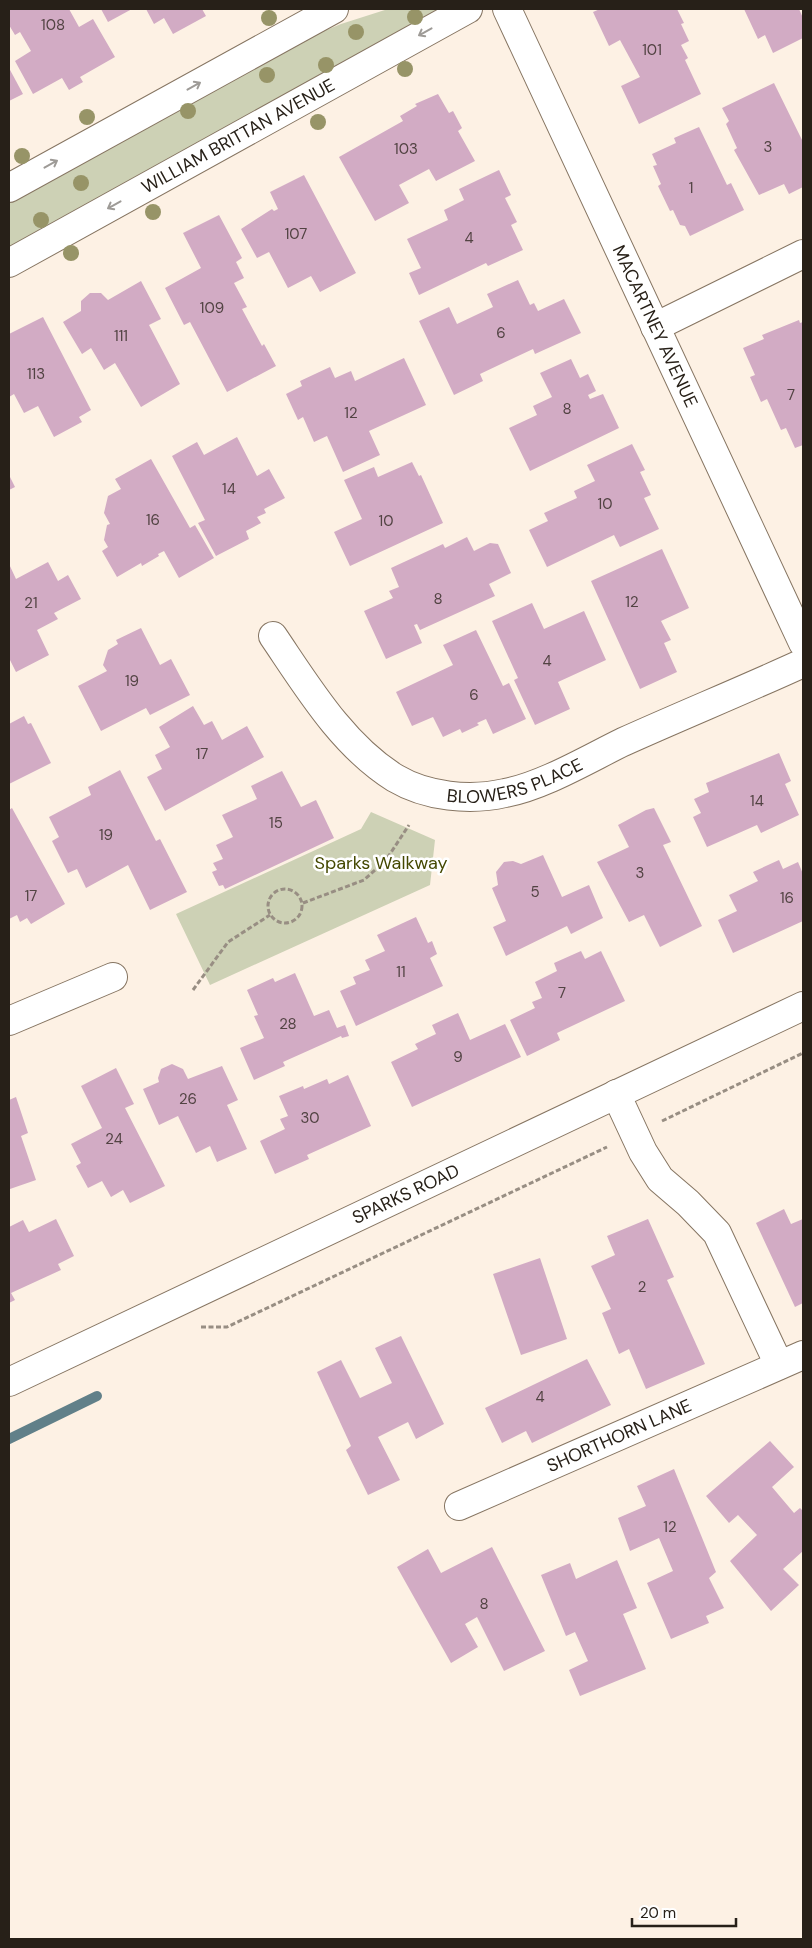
<svg xmlns="http://www.w3.org/2000/svg" width="812" height="1948" viewBox="0 0 812 1948" font-family="'DM Sans',sans-serif">
<style>
.green{fill:#cdd1b5}
.lines{fill:none;stroke-linecap:round;stroke-linejoin:round}
.stream{stroke:#618089;stroke-width:10}
.building{fill:#d2abc4}
.minor-casing{stroke:#867562;stroke-width:30}
.major-casing{stroke:#867562;stroke-width:30}
.path{stroke:#988e83;stroke-width:3;stroke-dasharray:5 2.5;stroke-linecap:butt}
.minor{stroke:#fff;stroke-width:28}
.major{stroke:#fff;stroke-width:28}
.tree{fill:#979467}
.oneway{stroke:#9e9b97}
.labels{text-anchor:middle;stroke-width:5;stroke-linejoin:round;paint-order:stroke}
.number-label{font-size:15px;fill:#524343}
.street-label{font-size:18px;fill:#272018;stroke:#fff}
.park-label{font-size:18px;fill:#444801;stroke:#fff}
</style>
<rect width="100%" height="100%" fill="#fdf1e4"/>
<!-- green -->
<g class="green">
<polygon points="388,9 441,9 9,248 9,202 307,38 341,24"/>
<polygon points="371,812 435,840 430,885 210,985 176,914 361,829"/>
</g>
<g class="lines">
<!-- stream -->
<polyline class="stream" points="9,1439 97,1396"/>
</g>
<!-- building -->
<g class="building">
<polygon points="9,9 69,9 79,27 93,19 115,57 80,77 83,82 69,90 62,78 33,94 15,61 31,51 20,32 15,35 9,25"/>
<polygon points="101,9 132,9 108,22"/>
<polygon points="146,9 202,9 206,16 173,34 164,18 154,24"/>
<polygon points="600,9 677,9 684,23 681,24 689,41 681,45 688,58 685,60 701,94 639,124 621,86 640,77 620,40 609,46 593,12"/>
<polygon points="744,9 799,9 803,18 803,38 773,53 765,35 758,39"/>
<polygon points="9,68 23,94 9,101"/>
<polygon points="774,83 803,142 803,187 789,194 784,184 759,195 734,150 737,148 726,124 729,121 722,108"/>
<polygon points="438,94 449,113 453,111 462,128 458,131 475,161 436,181 429,169 399,185 409,203 375,221 339,157 403,121 400,116 417,106 415,104"/>
<polygon points="699,127 727,185 731,183 744,210 690,236 685,226 680,225 673,210 670,211 658,186 661,184 653,166 657,165 652,154 676,143 674,138"/>
<polygon points="499,170 511,195 505,198 517,222 511,225 523,250 488,266 486,263 419,295 409,273 421,268 407,239 448,220 444,210 464,200 459,189"/>
<polygon points="304,175 356,273 320,292 311,276 288,288 269,252 257,258 241,229 272,209 274,211 278,209 270,192"/>
<polygon points="219,215 242,258 236,262 244,278 234,283 247,307 242,309 262,346 264,344 276,366 227,392 190,322 184,325 165,288 201,268 183,233"/>
<polygon points="518,280 530,305 534,303 538,311 564,299 581,333 535,354 533,349 480,374 483,381 454,395 419,321 449,307 457,324 493,307 487,294"/>
<polygon points="141,281 161,319 149,325 180,384 141,407 115,363 104,370 91,348 82,354 63,322 81,311 81,301 90,293 101,293 108,300"/>
<polygon points="43,317 91,410 79,417 82,422 54,437 38,406 24,413 14,394 9,397 9,334"/>
<polygon points="799,320 800,323 803,322 803,445 795,448 786,428 781,430 767,399 761,402 750,377 755,375 743,348 764,339 762,335"/>
<polygon points="404,358 426,405 369,431 380,455 343,472 327,436 314,442 303,417 298,420 286,394 302,386 300,381 330,367 335,378 351,371 355,381"/>
<polygon points="571,359 580,378 588,374 596,391 588,395 590,399 603,394 619,428 530,471 509,428 537,415 533,406 552,397 540,373"/>
<polygon points="237,437 257,476 269,469 285,498 264,509 266,513 257,517 261,523 246,531 249,539 216,556 198,523 205,520 172,456 197,442 204,455"/>
<polygon points="632,444 645,470 640,472 651,495 644,498 659,529 620,547 614,535 547,567 529,530 548,521 544,513 577,498 574,491 595,481 587,465"/>
<polygon points="151,459 190,528 195,525 214,558 179,578 164,551 158,554 159,556 142,566 141,563 117,577 102,551 108,547 104,540 107,525 110,524 104,513 108,496 121,489 115,479"/>
<polygon points="412,462 419,476 421,475 443,523 350,566 334,532 362,519 344,480 374,467 378,477"/>
<polygon points="9,475 15,487 9,490"/>
<polygon points="467,537 474,551 490,543 498,544 511,573 489,584 495,596 420,630 417,624 414,625 422,643 386,659 364,611 393,598 389,591 399,587 391,568 443,544 445,548"/>
<polygon points="662,549 689,608 661,621 671,640 664,643 677,672 640,689 591,581"/>
<polygon points="48,562 58,581 68,575 81,599 54,613 58,619 37,630 49,655 16,672 9,658 9,564 16,579"/>
<polygon points="532,603 544,629 584,611 606,660 558,682 570,709 535,725 514,680 518,678 492,621"/>
<polygon points="141,628 160,665 171,659 190,695 150,715 146,708 101,731 78,686 107,671 103,665 108,650 118,644 116,640"/>
<polygon points="476,630 503,686 509,683 526,719 493,734 486,719 477,723 479,725 462,733 460,729 443,737 433,717 412,726 396,692 453,665 443,645"/>
<polygon points="193,706 204,725 212,721 222,740 247,726 264,757 165,811 147,777 162,769 155,755 170,747 159,727"/>
<polygon points="24,716 28,724 31,723 51,763 9,784 9,724"/>
<polygon points="779,753 791,781 785,784 799,815 761,833 757,825 707,847 693,817 701,813 694,799 709,792 706,783"/>
<polygon points="120,770 156,841 160,839 187,892 150,910 128,865 86,888 77,869 68,873 52,841 59,837 49,817 91,795 88,787"/>
<polygon points="282,771 301,807 316,800 334,838 225,889 223,885 219,886 212,872 217,870 213,863 223,859 216,845 233,837 222,815 257,799 251,786"/>
<polygon points="12,808 65,904 31,924 27,918 20,922 17,915 9,919 9,810"/>
<polygon points="654,808 671,842 663,845 702,926 660,947 644,915 629,922 597,862 629,847 618,825 646,810"/>
<polygon points="543,855 562,897 589,885 603,918 571,934 567,926 506,956 493,927 506,921 492,888 498,885 496,872 504,862 513,861 521,864"/>
<polygon points="779,860 783,869 798,862 803,874 803,921 733,953 718,920 737,911 729,895 758,881 753,872"/>
<polygon points="416,917 428,943 432,941 437,954 430,958 443,986 356,1026 340,991 356,984 353,977 370,970 365,960 385,951 377,935"/>
<polygon points="581,951 585,959 601,951 625,1001 557,1033 560,1040 527,1056 510,1020 535,1008 532,1002 542,998 535,982 557,971 554,963"/>
<polygon points="295,973 314,1016 329,1010 337,1028 345,1025 349,1036 342,1038 341,1036 283,1062 285,1066 254,1080 240,1048 264,1038 254,1016 258,1015 247,990 273,978 275,982"/>
<polygon points="458,1013 470,1040 505,1024 521,1057 412,1107 391,1062 418,1049 415,1044 436,1034 432,1025"/>
<polygon points="172,1064 183,1069 188,1079 222,1066 238,1100 227,1105 247,1149 217,1162 210,1146 196,1153 178,1116 159,1125 143,1089 159,1082 158,1078 161,1069"/>
<polygon points="116,1068 134,1104 125,1108 165,1186 130,1203 123,1190 111,1197 102,1181 88,1188 76,1166 81,1163 71,1144 102,1128 81,1086"/>
<polygon points="348,1075 371,1126 307,1155 309,1159 275,1174 260,1141 285,1129 280,1119 288,1116 279,1096 303,1086 304,1089 327,1079 329,1084"/>
<polygon points="16,1097 28,1133 21,1136 36,1180 10,1189 9,1100"/>
<polygon points="784,1209 791,1224 803,1219 803,1303 795,1307 756,1223"/>
<polygon points="56,1219 74,1256 58,1264 61,1270 11,1293 15,1300 9,1303 9,1227 23,1220 29,1232"/>
<polygon points="648,1219 674,1277 667,1280 705,1364 646,1389 629,1349 619,1354 602,1313 611,1309 591,1266 615,1255 607,1236"/>
<polygon points="540,1258 567,1339 521,1355 493,1274"/>
<polygon points="401,1336 444,1424 416,1439 408,1422 378,1437 400,1480 368,1495 346,1450 351,1446 317,1372 341,1360 360,1398 392,1383 375,1348"/>
<polygon points="587,1359 611,1405 532,1443 526,1431 502,1443 485,1408"/>
<polygon points="770,1441 794,1467 772,1487 794,1513 800,1508 803,1511 803,1551 783,1569 799,1585 771,1611 730,1561 757,1535 738,1515 729,1523 706,1496"/>
<polygon points="674,1469 716,1572 709,1578 724,1608 706,1616 709,1623 671,1639 647,1583 673,1571 659,1538 630,1551 618,1518 646,1506 637,1486"/>
<polygon points="492,1547 545,1651 504,1671 477,1617 465,1624 478,1647 451,1663 397,1567 428,1549 441,1573"/>
<polygon points="617,1560 637,1608 623,1614 646,1669 580,1696 569,1670 588,1661 575,1632 566,1636 541,1575 570,1563 576,1579"/>
</g>
<g class="lines">
<!-- minor casing -->
<g class="minor-casing">
<g id="minor">
<path id="s1" d="M507 9 803 643"/>
<polyline points="9,188 334,9"/>
<path id="s2" d="M9 263 468 9"/>
<polyline points="655,327 803,254"/>
<path id="s3" d="M273 636C307 686 342 745 395 778 427 797 470 801 505 793 543 786 588 759 623 742 683 715 744 690 803 663"/>
<polyline points="9,1021 113,977"/>
<polyline points="616,1094 643,1152 660,1179 688,1203 717,1233 779,1365"/>
<path id="s4" d="M459 1506 803 1355"/>
</g>
</g>
<!-- major casing -->
<g class="major-casing">
<g id="major">
<path id="s5" d="M9 1382 803 1006"/>
</g>
</g>
<!-- path -->
<g class="path">
<circle cx="285" cy="906" r="17"/>
<polyline points="303,903 364,880 386,860 409,825"/>
<polyline points="193,990 228,942 270,915"/>
<polyline points="662,1121 803,1053"/>
<polyline points="201,1327 227,1327 607,1147"/>
</g>
<!-- minor -->
<use href="#minor" class="minor"/>
<!-- major -->
<use href="#major" class="major"/>
</g>
<!-- trees -->
<g class="tree">
<circle cx="415" cy="17" r="8"/>
<circle cx="269" cy="18" r="8"/>
<circle cx="356" cy="32" r="8"/>
<circle cx="326" cy="65" r="8"/>
<circle cx="405" cy="69" r="8"/>
<circle cx="267" cy="75" r="8"/>
<circle cx="188" cy="111" r="8"/>
<circle cx="87" cy="117" r="8"/>
<circle cx="318" cy="122" r="8"/>
<circle cx="22" cy="156" r="8"/>
<circle cx="81" cy="183" r="8"/>
<circle cx="153" cy="212" r="8"/>
<circle cx="41" cy="220" r="8"/>
<circle cx="71" cy="253" r="8"/>
</g>
<!-- one-way arrows -->
<defs><path id="oneway-shaft" d="M-6 0H5M1.5-3L5.5 0L1.5 3" fill="none" stroke-width="1.6" stroke-linecap="round" stroke-linejoin="round" transform="scale(1.25)"/></defs>
<g class="oneway">
<use href="#oneway-shaft" transform="translate(425 32) rotate(151)"/>
<use href="#oneway-shaft" transform="translate(194 86) rotate(-29)"/>
<use href="#oneway-shaft" transform="translate(51 164) rotate(-29)"/>
<use href="#oneway-shaft" transform="translate(114 205) rotate(151)"/>
</g>
<g class="labels">
<!-- number labels -->
<g class="number-label">
<text x="53" y="30">108</text>
<text x="652" y="55">101</text>
<text x="768" y="152">3</text>
<text x="406" y="154">103</text>
<text x="691" y="193">1</text>
<text x="296" y="239">107</text>
<text x="469" y="243">4</text>
<text x="212" y="313">109</text>
<text x="501" y="338">6</text>
<text x="121" y="341">111</text>
<text x="36" y="379">113</text>
<text x="791" y="400">7</text>
<text x="567" y="414">8</text>
<text x="351" y="418">12</text>
<text x="229" y="494">14</text>
<text x="605" y="509">10</text>
<text x="153" y="525">16</text>
<text x="386" y="526">10</text>
<text x="438" y="604">8</text>
<text x="632" y="607">12</text>
<text x="31" y="608">21</text>
<text x="547" y="666">4</text>
<text x="132" y="686">19</text>
<text x="474" y="700">6</text>
<text x="202" y="759">17</text>
<text x="757" y="806">14</text>
<text x="276" y="828">15</text>
<text x="106" y="840">19</text>
<text x="640" y="878">3</text>
<text x="535" y="897">5</text>
<text x="31" y="901">17</text>
<text x="787" y="903">16</text>
<text x="401" y="977">11</text>
<text x="562" y="998">7</text>
<text x="288" y="1029">28</text>
<text x="458" y="1062">9</text>
<text x="188" y="1104">26</text>
<text x="310" y="1123">30</text>
<text x="114" y="1144">24</text>
<text x="642" y="1292">2</text>
<text x="540" y="1402">4</text>
<text x="670" y="1532">12</text>
<text x="484" y="1609">8</text>
</g>
<!-- street labels -->
<g class="street-label">
<text dy="6" stroke="none"><textPath href="#s2" startOffset="262">WILLIAM BRITTAN AVENUE</textPath></text>
<text dy="6" stroke="none"><textPath href="#s1" startOffset="350">MACARTNEY AVENUE</textPath></text>
<text dy="6" stroke="none"><textPath href="#s3" startOffset="314">BLOWERS PLACE</textPath></text>
<text dy="6" stroke="none"><textPath href="#s5" startOffset="439">SPARKS ROAD</textPath></text>
<text dy="6" stroke="none"><textPath href="#s4" startOffset="175">SHORTHORN LANE</textPath></text>
</g>
<!-- park labels -->
<g class="park-label">
<text x="381" y="869">Sparks Walkway</text>
</g>
</g>
<!-- border -->
<rect width="812" height="1948" fill="none" stroke="#272018" stroke-width="20"/>
<!-- scale -->
<path d="M632 1918v8h104v-8" fill="none" stroke="#272018" stroke-width="2.5"/>
<text x="640" y="1918" font-size="15" fill="#272018" stroke="#ffffff" stroke-width="4" paint-order="stroke">20 m</text>
</svg>
